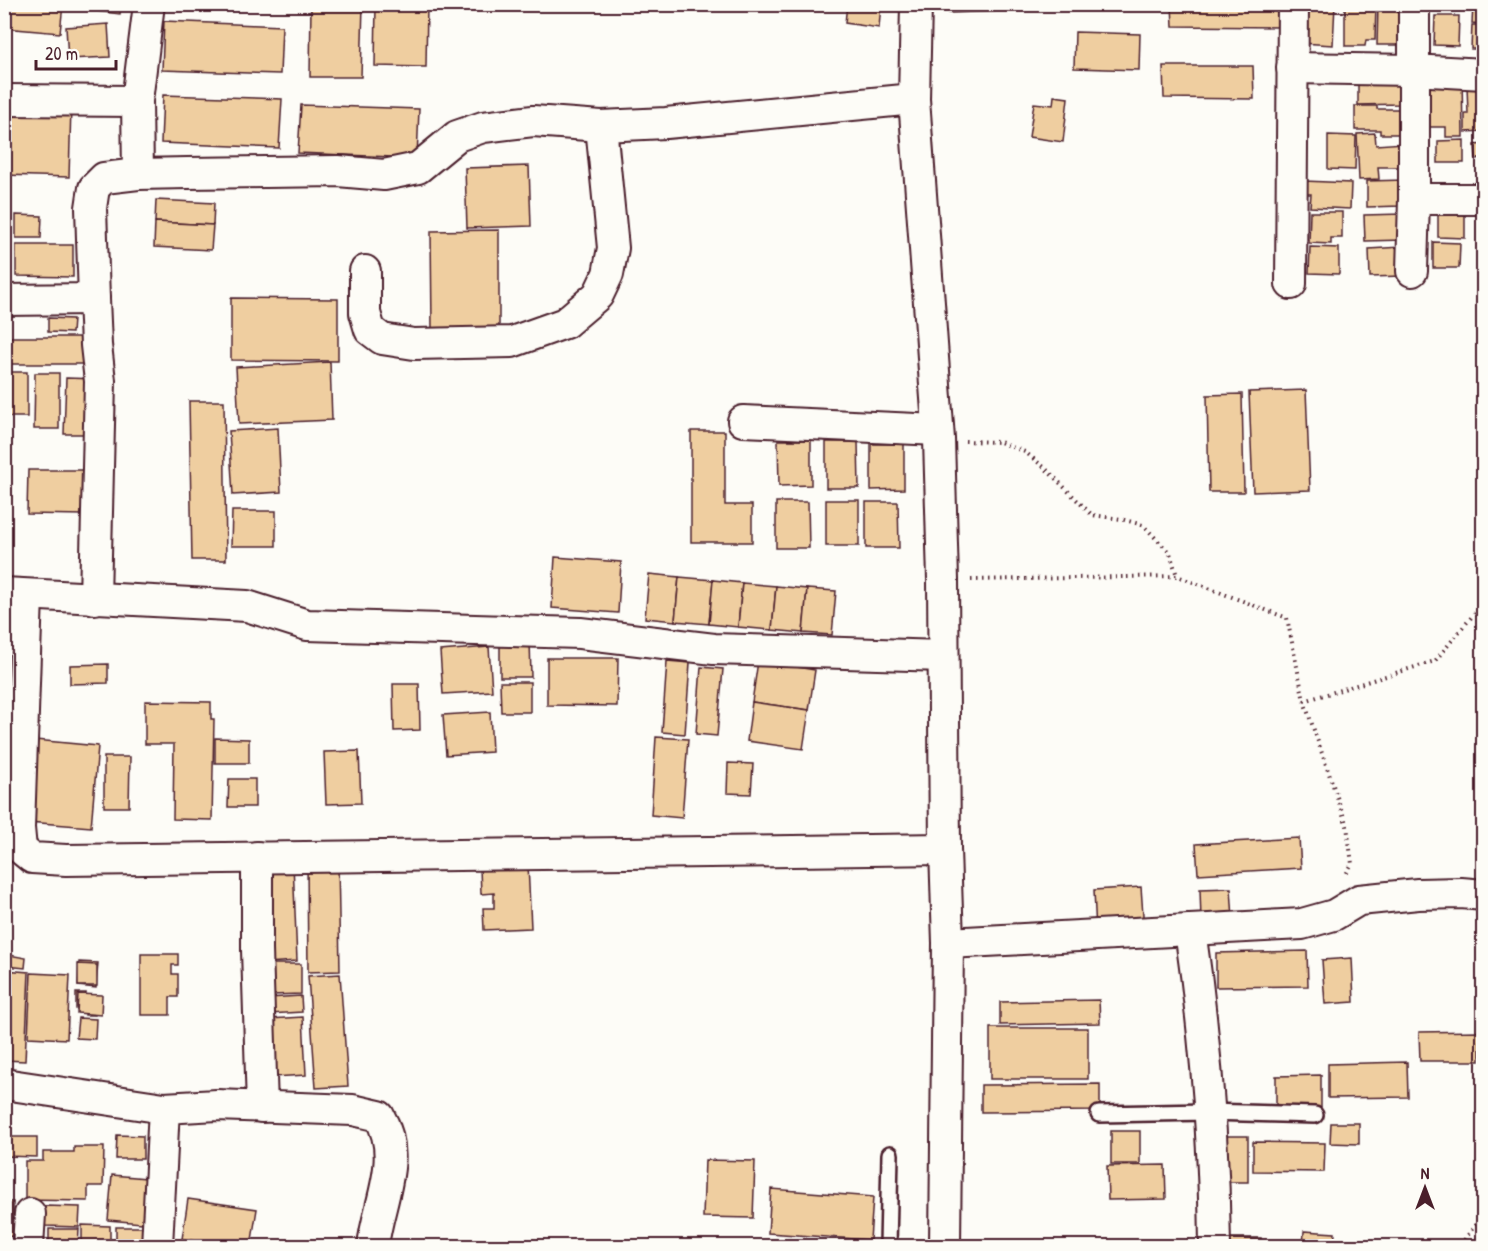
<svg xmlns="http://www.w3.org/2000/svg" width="1488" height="1251" viewBox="0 0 1488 1251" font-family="'Patrick Hand',sans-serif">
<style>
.building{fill:#efcea0;stroke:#4a1f2b;stroke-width:1.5}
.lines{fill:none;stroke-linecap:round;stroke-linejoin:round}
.service-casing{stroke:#4a1f2b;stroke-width:20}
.minor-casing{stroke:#4a1f2b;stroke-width:34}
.path{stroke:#4a1f2b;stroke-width:4;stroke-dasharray:1.5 4.5;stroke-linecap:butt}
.service{stroke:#fdfcf7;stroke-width:15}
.minor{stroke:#fdfcf7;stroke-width:30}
</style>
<rect width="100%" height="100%" fill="#fdfcf7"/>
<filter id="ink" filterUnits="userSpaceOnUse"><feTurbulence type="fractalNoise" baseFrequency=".0167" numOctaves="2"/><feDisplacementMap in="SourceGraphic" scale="12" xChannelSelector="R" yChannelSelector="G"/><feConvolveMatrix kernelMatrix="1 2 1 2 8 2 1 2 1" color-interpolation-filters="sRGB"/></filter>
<g filter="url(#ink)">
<!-- building -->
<g class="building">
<polygon points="4,4 63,4 60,33 4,28"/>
<polygon points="72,4 121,4 120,14 71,8"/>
<polygon points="311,4 363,4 361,77 310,77"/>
<polygon points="376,4 427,4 426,67 375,66"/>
<polygon points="847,4 881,4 879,28 845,23"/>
<polygon points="949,4 1031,4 1031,10 949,13"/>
<polygon points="1172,4 1277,4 1277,27 1173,26"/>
<polygon points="1302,4 1335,4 1333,45 1301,43"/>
<polygon points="1345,4 1376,4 1375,40 1366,40 1365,46 1345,46"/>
<polygon points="1378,4 1408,4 1408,45 1377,45"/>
<polygon points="1473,6 1484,7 1484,24 1472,23"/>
<polygon points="1435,16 1459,16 1458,46 1434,45"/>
<polygon points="164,21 282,26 280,74 162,70"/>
<polygon points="108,24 110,57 68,59 66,27"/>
<polygon points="1472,25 1484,25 1484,49 1471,49"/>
<polygon points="1075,32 1140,34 1139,70 1074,68"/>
<polygon points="1163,66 1253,66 1254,99 1164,98"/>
<polygon points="1358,74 1399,81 1399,104 1358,105"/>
<polygon points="1462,75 1463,137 1446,137 1446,127 1426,127 1426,86"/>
<polygon points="1484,84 1484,131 1465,132 1465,114 1468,114 1467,85"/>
<polygon points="163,95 282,99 279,148 161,143"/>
<polygon points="1054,96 1068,98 1063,142 1029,137 1034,103 1053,105"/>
<polygon points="4,104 71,106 69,177 4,175"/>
<polygon points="301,105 419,109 417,158 298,153"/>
<polygon points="1355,106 1377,106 1377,109 1398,109 1398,134 1380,134 1380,130 1355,130"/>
<polygon points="1375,133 1376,145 1404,143 1405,167 1378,167 1379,179 1359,180 1357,134"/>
<polygon points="1328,135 1356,136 1355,170 1328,169"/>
<polygon points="1464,140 1464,163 1438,163 1438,141"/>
<polygon points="1484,144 1484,158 1476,159 1475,145"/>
<polygon points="529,166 531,226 467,228 465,168"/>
<polygon points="1405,180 1401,206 1367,207 1367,181"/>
<polygon points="1304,181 1351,183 1350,209 1310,207 1311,194 1304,194"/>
<polygon points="156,200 214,203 213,225 155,222"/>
<polygon points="1438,209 1465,209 1465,238 1438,237"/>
<polygon points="1310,212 1342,212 1342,238 1331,238 1331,244 1309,243"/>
<polygon points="1403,214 1403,240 1365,241 1364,215"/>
<polygon points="16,215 42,216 41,238 16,238"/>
<polygon points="155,222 213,225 211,250 154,247"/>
<polygon points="499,230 499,328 432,328 431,231"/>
<polygon points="1433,242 1460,243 1459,268 1433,268"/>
<polygon points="16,245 73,245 73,277 16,276"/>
<polygon points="1310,247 1339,248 1339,274 1309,273"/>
<polygon points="1401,247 1402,276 1370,277 1369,249"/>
<polygon points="231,298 338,299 338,361 231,360"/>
<polygon points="48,318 73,319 72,333 48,332"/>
<rect x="4" y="337" width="85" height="27"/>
<polygon points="330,362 332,420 239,424 236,367"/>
<rect x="4" y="372" width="23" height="45"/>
<polygon points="35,373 59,373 59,429 34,429"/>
<polygon points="66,378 97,379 96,434 64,434"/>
<polygon points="1306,390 1310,490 1253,492 1249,392"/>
<polygon points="1242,394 1244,492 1209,492 1207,395"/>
<polygon points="189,401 224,401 226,560 192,560"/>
<polygon points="278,428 281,492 233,495 229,431"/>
<polygon points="691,431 725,431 725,505 752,505 752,542 691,542"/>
<polygon points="778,440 811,440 811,485 779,486"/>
<polygon points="826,442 858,442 859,488 826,488"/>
<polygon points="871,444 904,444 904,489 871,490"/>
<polygon points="28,470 85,470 85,515 27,514"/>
<rect x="826" y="500" width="33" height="46"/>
<polygon points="776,502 808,502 809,548 776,548"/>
<polygon points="866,502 898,502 899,548 866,548"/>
<polygon points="232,511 276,511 276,546 231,546"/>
<polygon points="555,557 621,562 618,613 552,608"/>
<polygon points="649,574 679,577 675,621 645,618"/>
<polygon points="679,577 713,580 709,624 675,621"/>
<polygon points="713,580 742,583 738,627 709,624"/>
<polygon points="742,583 776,586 772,630 738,627"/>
<polygon points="776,586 807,589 803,633 772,630"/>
<polygon points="807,589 836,591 832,635 803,633"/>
<polygon points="500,640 530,640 531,677 500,677"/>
<polygon points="489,647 492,691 443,694 440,651"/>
<polygon points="547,658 618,658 617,706 547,705"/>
<polygon points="667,661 690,663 685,734 662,732"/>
<polygon points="758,661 815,670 809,710 752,702"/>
<polygon points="108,664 108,683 70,684 70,665"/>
<polygon points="701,667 723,669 717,736 696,734"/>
<polygon points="500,682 530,682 530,712 501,712"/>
<polygon points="393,684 419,684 420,730 394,731"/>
<polygon points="145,701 211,702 211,719 214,719 212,820 173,819 174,744 145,744"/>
<polygon points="752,702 809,710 803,749 747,741"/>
<polygon points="490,712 492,752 446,755 443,715"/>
<polygon points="656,737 688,739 682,818 651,815"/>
<polygon points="215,738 249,739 249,763 215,763"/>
<polygon points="35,740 98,746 91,827 28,822"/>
<polygon points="4,743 10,743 10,803 4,804"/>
<polygon points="359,751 361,803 326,804 324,752"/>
<polygon points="104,757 130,757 129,807 104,807"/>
<polygon points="728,763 753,764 751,794 727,793"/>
<polygon points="229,779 255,779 255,807 228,807"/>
<polygon points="1299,838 1301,868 1198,874 1196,844"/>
<polygon points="307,861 338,861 340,971 308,972"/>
<polygon points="293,863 297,961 266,963 262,865"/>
<polygon points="528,865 531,928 484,930 483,908 494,908 494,893 481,894 480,868"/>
<polygon points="1141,887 1144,929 1096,932 1094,890"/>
<polygon points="1231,888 1233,919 1201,920 1200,889"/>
<polygon points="1307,951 1308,986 1216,987 1216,953"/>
<polygon points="141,954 178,954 178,965 172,965 172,974 178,974 178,997 170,997 170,1015 141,1015"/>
<polygon points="9,955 26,958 25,968 7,966"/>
<polygon points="1352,958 1354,1002 1325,1004 1322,960"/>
<polygon points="79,962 98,963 96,988 78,986"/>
<polygon points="78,964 97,965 97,986 78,986"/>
<polygon points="270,964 301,964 301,994 271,995"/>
<polygon points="4,970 29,972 25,1061 4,1060"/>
<polygon points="31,973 70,975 67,1039 28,1037"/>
<polygon points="340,974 348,1086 316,1088 308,976"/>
<polygon points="76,993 86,993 85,998 95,999 95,1015 85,1015 85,1009 76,1009"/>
<polygon points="78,994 102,995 101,1015 77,1013"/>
<polygon points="301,996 302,1012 269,1014 268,998"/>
<polygon points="1099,1000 1100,1023 1000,1025 1000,1002"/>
<polygon points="303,1017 306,1075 273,1077 269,1019"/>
<polygon points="78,1018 96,1019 95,1039 76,1038"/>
<rect x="990" y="1028" width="98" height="51"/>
<polygon points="1480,1031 1480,1061 1420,1061 1419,1032"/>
<polygon points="1407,1062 1408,1097 1328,1098 1328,1064"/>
<polygon points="1321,1075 1321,1110 1276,1110 1276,1076"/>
<polygon points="1100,1084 1100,1111 981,1112 981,1085"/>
<polygon points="1331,1123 1359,1123 1359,1144 1330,1143"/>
<rect x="1111" y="1131" width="29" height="33"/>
<polygon points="117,1135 143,1136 143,1159 116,1159"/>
<rect x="1224" y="1136" width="24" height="46"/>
<polygon points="4,1137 37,1137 37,1157 4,1156"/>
<polygon points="1253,1142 1325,1143 1324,1172 1253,1171"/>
<polygon points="74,1147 104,1147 103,1186 88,1186 88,1201 25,1200 25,1161 43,1161 43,1152 74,1152"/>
<polygon points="705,1160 755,1161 753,1218 703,1217"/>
<polygon points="1165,1165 1166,1199 1108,1200 1107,1166"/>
<polygon points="112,1175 146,1178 142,1223 108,1220"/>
<polygon points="771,1189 873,1197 870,1240 768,1233"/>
<polygon points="188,1199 257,1209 251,1246 230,1246 182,1239"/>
<polygon points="4,1202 13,1202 13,1236 4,1237"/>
<polygon points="45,1206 80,1207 79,1227 45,1226"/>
<polygon points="82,1225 110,1226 110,1246 82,1246"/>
<rect x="116" y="1227" width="31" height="19"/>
<polygon points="49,1229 79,1229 78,1246 49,1246"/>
<polygon points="1304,1231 1335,1233 1334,1246 1303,1246"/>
<rect x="1227" y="1238" width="34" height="8"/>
</g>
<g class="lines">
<!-- service casing -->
<g class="service-casing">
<g id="service">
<polyline points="1099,1114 1208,1112 1315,1115"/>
<polyline points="888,1246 890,1154"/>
</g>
</g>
<!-- minor casing -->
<g class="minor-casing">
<g id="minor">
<polyline points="916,4 914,99 939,439 943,580 945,849 948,943 945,1246"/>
<polyline points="1292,68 1412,70 1484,74"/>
<polyline points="4,100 137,101"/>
<polyline points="138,174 137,101 149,4"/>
<polyline points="1414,199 1484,199"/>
<polyline points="365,271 365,313 370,330 382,339 414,344 512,342 565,323 598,295 608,274 613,248 601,126"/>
<polyline points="1412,271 1414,199 1414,4"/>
<polyline points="1291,284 1293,4"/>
<polyline points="94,299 96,345 100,381 95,599"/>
<polyline points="4,300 94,299 91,208 94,188 104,178 138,174 187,173 338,171 384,175 418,168 457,136 483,127 533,121 601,126 666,123 914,99"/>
<polyline points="743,421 938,430"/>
<polyline points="4,593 247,606 307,625 580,633 714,649 943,656"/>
<polyline points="27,596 19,828 21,849 32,858 66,860 945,849"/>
<polyline points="257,857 257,950 262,1107"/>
<polyline points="1190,930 1302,924 1334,915 1359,900 1418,894 1461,893 1484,895"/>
<path d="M948 943 1190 930C1205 1034 1214 1141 1215 1246"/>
<path d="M4 1084 164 1108 217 1105 353 1110 379 1116C404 1158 378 1202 373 1246"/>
<polyline points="28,1246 30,1214"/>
<polyline points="157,1246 164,1108"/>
</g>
</g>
<!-- path -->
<g class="path">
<polyline points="965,441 1000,442 1025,452 1044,467 1092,515 1121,519 1143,525 1170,553 1177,576"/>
<polyline points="971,580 1177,576 1287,618 1304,701 1347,826 1352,864 1345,876"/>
<polyline points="1304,701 1435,661 1484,602"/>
<polyline points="1465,1246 1465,1239 1484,1213"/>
</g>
<!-- service -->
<use href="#service" class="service"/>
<!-- minor -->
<use href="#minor" class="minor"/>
</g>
</g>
<!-- margin -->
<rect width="1488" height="1251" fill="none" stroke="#fdfcf7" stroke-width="24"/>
<rect x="12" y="12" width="1464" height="1227" fill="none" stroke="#4a1f2b" stroke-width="2" filter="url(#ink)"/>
<!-- north arrow -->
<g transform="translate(1425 1188)" stroke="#fdfcf7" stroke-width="4.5" paint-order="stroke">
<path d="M0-4.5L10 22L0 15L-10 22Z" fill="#4a1f2b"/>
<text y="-9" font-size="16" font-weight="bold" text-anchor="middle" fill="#4a1f2b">N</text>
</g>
<!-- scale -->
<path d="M36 60v9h80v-9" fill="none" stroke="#4a1f2b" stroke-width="3"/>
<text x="45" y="60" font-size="18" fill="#4a1f2b" stroke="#fdfcf7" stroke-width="4.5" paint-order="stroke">20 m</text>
</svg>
